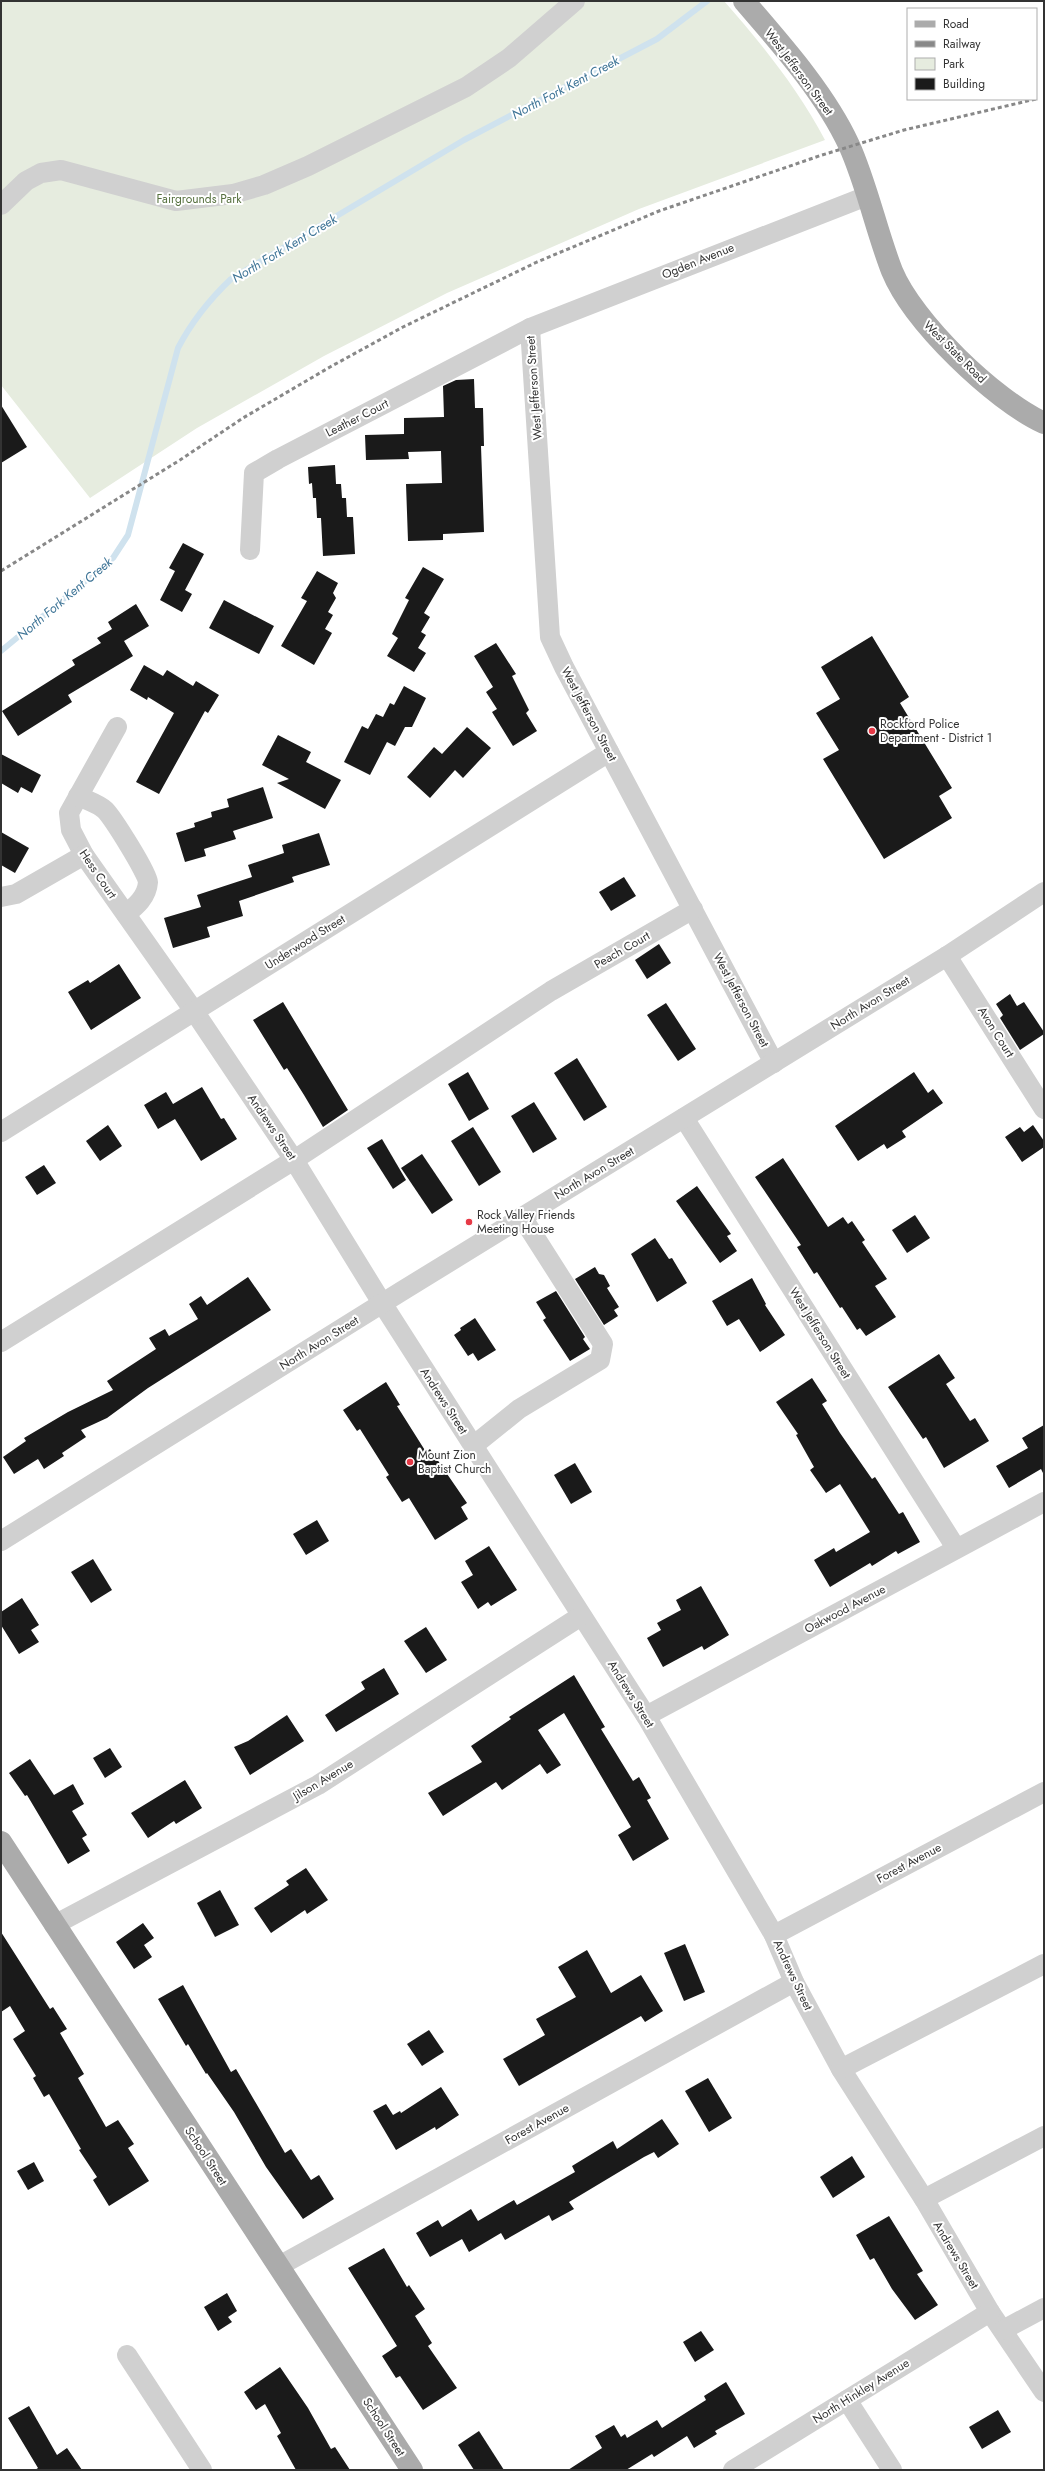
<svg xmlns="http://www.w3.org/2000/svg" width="1045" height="2471" viewBox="0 0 1045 2471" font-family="Jost,sans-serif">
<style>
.green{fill:#e6ecdf}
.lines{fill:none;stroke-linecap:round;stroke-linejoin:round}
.stream{stroke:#cfe2ee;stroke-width:6}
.building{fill:#1a1a1a}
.minor{stroke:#d0d0d0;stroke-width:20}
.major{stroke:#ababab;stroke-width:22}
.rail{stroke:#888;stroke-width:3;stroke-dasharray:4 3;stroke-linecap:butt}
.poi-dot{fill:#e63946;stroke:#fff;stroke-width:1.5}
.labels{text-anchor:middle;stroke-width:4;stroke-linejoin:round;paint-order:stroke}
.street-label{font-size:12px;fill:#333;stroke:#fff}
.park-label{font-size:12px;fill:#56703f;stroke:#fff}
.poi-label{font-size:12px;fill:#333;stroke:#fff;text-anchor:start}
.water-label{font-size:13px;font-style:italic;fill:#3f7597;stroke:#fff}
</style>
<rect width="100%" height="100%" fill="#fff"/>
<!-- green -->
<path class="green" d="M1 1H724C762 44 798 89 825 140L639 209 447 293 324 356 197 428 90 498 1 385Z"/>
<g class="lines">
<!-- stream -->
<path class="stream" d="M1 651 113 558 128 535 178 348C191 323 210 299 231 279L464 140 657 39 707 1"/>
</g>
<!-- building -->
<g class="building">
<polygon points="474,379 475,408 483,408 484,446 481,446 484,532 443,534 443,540 408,541 406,484 442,483 441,451 408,452 409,459 366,460 365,435 404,434 404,418 444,417 443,386 456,380"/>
<polygon points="1,405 27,447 1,463"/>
<polygon points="335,465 336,484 341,484 342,498 346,498 347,517 353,517 355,554 323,556 321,518 317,518 316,498 313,498 312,483 309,484 308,467"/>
<polygon points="183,543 204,554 185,590 192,594 182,612 160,600 175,571 169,568"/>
<polygon points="423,567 444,579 424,613 430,617 421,632 426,635 418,648 426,653 414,672 387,656 398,638 392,634 409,600 405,598"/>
<polygon points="317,571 338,583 333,593 336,598 328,612 333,615 325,629 332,633 314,665 281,646 307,601 301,598"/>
<polygon points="224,600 274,626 259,654 209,628"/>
<polygon points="136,604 149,626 124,641 133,656 68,695 72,702 18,736 2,711 75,665 72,660 101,643 97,638 112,629 108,622"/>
<polygon points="872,636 909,697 900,703 952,788 939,796 952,818 884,859 823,759 839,750 816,713 840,699 821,667"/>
<polygon points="496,643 516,674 512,676 529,710 526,713 537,731 513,746 492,712 497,709 486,692 493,687 474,656"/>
<polygon points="144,665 163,676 167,670 193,686 196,681 219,695 208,713 205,711 159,794 136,782 174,713 148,697 147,700 130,690"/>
<polygon points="404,686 426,698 412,727 405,727 395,746 387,742 370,775 344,762 362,726 368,729 376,714 383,717 390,703 394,705"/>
<polygon points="467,727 491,748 463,778 455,770 430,798 407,777 434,747 442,754"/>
<polygon points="278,735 311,752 306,762 341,780 325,809 277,783 289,779 262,765"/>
<polygon points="1,754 41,775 32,793 21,787 18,793 1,783"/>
<polygon points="263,787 273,818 233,831 236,839 204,849 206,856 185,862 176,833 195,827 194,823 212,817 211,812 229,807 227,799"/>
<polygon points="1,832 29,848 15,873 1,865"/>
<polygon points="319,833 330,865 292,877 294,882 239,901 243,916 207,927 210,937 173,948 164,918 201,907 197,895 252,877 248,865 284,853 282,845"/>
<polygon points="624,877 636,896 611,911 599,892"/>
<polygon points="659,944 671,963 647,979 635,960"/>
<polygon points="119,964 141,998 91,1030 68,992 88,980 90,983"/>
<polygon points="1010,994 1017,1006 1024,1002 1044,1032 1044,1034 1020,1050 1000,1018 1003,1015 996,1004"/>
<polygon points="283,1002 348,1110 323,1127 304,1095 287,1068 284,1070 253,1020"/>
<polygon points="666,1003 696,1049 678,1061 647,1015"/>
<polygon points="577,1058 607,1107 584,1121 554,1073"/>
<polygon points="468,1072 489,1109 469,1121 448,1084"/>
<polygon points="914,1072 928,1093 933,1089 943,1103 902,1131 906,1137 887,1149 884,1144 858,1161 835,1126"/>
<polygon points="202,1087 221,1119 224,1118 237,1139 201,1161 175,1119 158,1129 144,1105 166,1092 173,1104"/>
<polygon points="534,1102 557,1139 533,1153 511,1116"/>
<polygon points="108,1125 122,1146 100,1161 86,1141"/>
<polygon points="1033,1125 1044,1141 1044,1147 1022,1162 1005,1137 1020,1127 1024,1132"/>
<polygon points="473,1127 501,1172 479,1186 451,1141"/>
<polygon points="382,1139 406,1180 393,1189 367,1148"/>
<polygon points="422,1154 453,1200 432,1214 401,1168"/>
<polygon points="783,1158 828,1227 843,1217 848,1224 852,1221 865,1240 862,1242 887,1279 875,1286 896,1317 866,1336 860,1328 857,1330 842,1307 840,1308 817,1272 814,1274 797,1247 801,1245 755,1177"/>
<polygon points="44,1165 56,1183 37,1195 25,1177"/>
<polygon points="697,1186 731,1234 727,1236 737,1251 720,1263 676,1201"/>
<polygon points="915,1215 930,1238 907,1253 892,1230"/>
<polygon points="655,1238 669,1259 672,1258 687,1283 657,1302 631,1254"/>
<polygon points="595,1267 599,1274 604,1275 610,1286 607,1288 619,1307 614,1310 618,1316 604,1325 575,1279"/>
<polygon points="248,1277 271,1310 148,1388 107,1418 81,1430 86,1437 62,1453 64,1456 44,1469 38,1459 14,1474 3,1457 26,1441 24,1438 68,1412 113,1390 107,1381 156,1349 149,1338 165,1329 169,1336 198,1319 189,1304 201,1296 207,1305"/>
<polygon points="752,1278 766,1304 765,1305 785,1335 760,1352 739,1319 727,1326 712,1301"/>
<polygon points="556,1291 585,1337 583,1339 590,1349 570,1361 543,1320 546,1318 536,1302"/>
<polygon points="475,1318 496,1350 478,1361 473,1353 468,1356 454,1335 461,1330 460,1328"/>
<polygon points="939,1354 955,1378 946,1384 970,1421 975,1418 989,1441 944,1468 926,1437 923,1439 888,1387"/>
<polygon points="812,1378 827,1401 822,1404 840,1433 872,1479 875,1477 899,1514 903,1512 920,1542 898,1554 896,1551 872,1566 870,1563 830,1587 814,1560 834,1548 836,1552 870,1532 840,1484 826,1493 810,1470 814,1467 796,1435 798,1434 776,1402"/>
<polygon points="386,1382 400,1405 397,1406 426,1452 430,1449 467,1503 461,1507 468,1519 435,1540 409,1498 402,1502 386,1477 389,1475 360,1429 357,1431 343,1410"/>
<polygon points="1044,1425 1044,1475 1041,1469 1009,1488 996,1466 1028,1448 1022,1438"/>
<polygon points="575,1463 592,1492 571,1504 554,1475"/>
<polygon points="317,1520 329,1541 306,1555 293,1534"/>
<polygon points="489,1546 517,1590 491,1606 488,1602 478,1609 461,1582 473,1575 465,1561"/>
<polygon points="93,1559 112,1590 91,1603 71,1572"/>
<polygon points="701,1586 729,1635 704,1650 702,1646 663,1667 647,1638 661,1630 657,1623 681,1610 676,1600"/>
<polygon points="22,1598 39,1625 31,1630 39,1642 19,1654 1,1625 1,1612"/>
<polygon points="426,1627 447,1660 426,1673 404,1641"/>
<polygon points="384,1668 399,1694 336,1732 325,1715 365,1689 361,1682"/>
<polygon points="574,1675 605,1727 601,1729 633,1781 639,1777 651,1798 647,1800 669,1839 633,1861 618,1835 631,1827 564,1713 538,1730 561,1765 547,1774 540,1764 502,1790 496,1782 443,1816 428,1793 482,1762 471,1746 511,1719 509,1717"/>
<polygon points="287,1715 304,1741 250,1775 234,1747 248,1741"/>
<polygon points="110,1748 122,1767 105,1778 93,1758"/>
<polygon points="30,1759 54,1795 73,1784 84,1804 72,1811 87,1835 82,1838 90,1851 68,1864 27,1795 25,1796 9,1773"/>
<polygon points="185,1780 202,1808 176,1824 174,1821 148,1838 131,1813"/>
<polygon points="306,1868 328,1900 307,1914 305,1910 271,1933 254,1908 289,1885 286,1881"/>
<polygon points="220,1890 239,1925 215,1937 197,1903"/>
<polygon points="143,1923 154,1938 144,1945 152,1957 134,1969 116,1942"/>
<polygon points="1,1932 50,2009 53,2007 67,2029 60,2033 84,2074 78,2078 106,2127 118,2120 134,2144 128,2148 149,2181 109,2206 93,2180 97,2177 79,2150 81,2149 49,2094 44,2097 33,2078 36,2076 13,2039 25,2031 10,2006 1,2012"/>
<polygon points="685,1944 705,1992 684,2001 664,1953"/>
<polygon points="587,1950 611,1993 641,1975 663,2011 645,2022 641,2016 519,2086 503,2059 545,2035 536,2019 576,1997 558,1967"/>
<polygon points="183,1985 231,2072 236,2069 285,2153 291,2149 311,2180 319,2175 334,2199 303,2219 266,2167 234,2112 207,2073 206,2074 188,2044 186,2046 158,1999"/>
<polygon points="429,2030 444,2052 422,2066 407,2044"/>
<polygon points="708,2078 732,2118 709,2132 685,2091"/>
<polygon points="441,2087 459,2115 436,2130 435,2127 396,2150 373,2111 386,2104 393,2115 400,2111 401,2113"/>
<polygon points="662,2119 679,2144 658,2158 654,2152 644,2157 569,2202 574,2209 552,2221 549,2215 505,2240 501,2233 469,2252 462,2239 430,2257 416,2233 438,2220 442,2227 471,2209 478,2221 514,2200 517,2205 575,2172 572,2166 613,2141 617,2149"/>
<polygon points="852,2156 865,2177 833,2198 820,2177"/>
<polygon points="34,2162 44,2181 28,2190 17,2171"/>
<polygon points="889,2216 923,2271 917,2274 938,2305 915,2320 892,2289 874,2258 870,2260 856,2235"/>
<polygon points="384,2248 407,2287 409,2285 425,2309 415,2316 432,2343 428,2346 457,2388 423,2410 400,2376 396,2378 382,2356 397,2346 348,2268"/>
<polygon points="227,2293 237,2311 228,2317 232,2322 218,2331 204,2307"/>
<polygon points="701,2331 714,2350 695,2362 683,2342"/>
<polygon points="280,2367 308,2408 331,2449 335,2447 350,2470 296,2470 277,2436 281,2433 265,2404 256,2410 244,2392"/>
<polygon points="726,2382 745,2414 715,2431 717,2434 694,2448 687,2436 654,2457 652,2454 626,2470 568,2470 602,2448 595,2436 614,2425 621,2437 625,2434 627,2438 657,2420 662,2428 706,2400 704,2396"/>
<polygon points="29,2406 57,2455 67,2448 82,2470 35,2470 38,2468 8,2418"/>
<polygon points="998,2410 1011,2432 982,2449 969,2427"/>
<polygon points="479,2431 504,2470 474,2470 458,2445"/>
</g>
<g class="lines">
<!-- minor -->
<g class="minor">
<polyline points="1,205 26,181 41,173 61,170 176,201 233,194 264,185 308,166 466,87 509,58 575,1"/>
<polyline points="530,328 550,637 564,667 774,1063"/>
<polyline points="250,550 254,473 278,459 530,328 867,196"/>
<polyline points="117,727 69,813 71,830 84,855 194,1011 294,1160 382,1303 646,1716 774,1935 794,1982 841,2069 924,2199 990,2312 1044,2392"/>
<path d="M78 796C86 800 99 804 105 810 113 818 148 874 148 882 147 897 136 906 126 914"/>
<polyline points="1,897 16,894 84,855"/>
<polyline points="947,956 1044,1109"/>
<polyline points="684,1118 956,1548"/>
<polyline points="1,1132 609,752"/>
<polyline points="1,1342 294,1160 551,991 693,909"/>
<polyline points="473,1446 519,1409 600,1360 603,1344 522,1217"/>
<polyline points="1,1541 402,1291 947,956 1044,892"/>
<polyline points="646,1716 1044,1502"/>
<polyline points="54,1925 318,1785 581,1616"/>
<polyline points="774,1935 1044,1792"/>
<polyline points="841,2069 1044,1964"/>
<polyline points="924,2199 1044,2136"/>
<polyline points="279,2266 794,1982"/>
<polyline points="1003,2330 1044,2308"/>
<polyline points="127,2355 202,2470"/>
<polyline points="847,2400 892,2470"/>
<polyline points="733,2470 990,2312"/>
</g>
<!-- major -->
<g class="major">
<path d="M744 1C781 44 825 93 849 145 867 185 876 230 892 271 913 322 994 400 1044 423"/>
<polyline points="1,1842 412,2470"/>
</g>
<!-- rail -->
<polyline class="rail" points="1,571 180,460 243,418 330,367 403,327 537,262 659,211 822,155 904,130 1036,99"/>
</g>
<!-- markers -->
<g class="poi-dot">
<circle cx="872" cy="731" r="4"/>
<circle cx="469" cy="1222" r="4"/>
<circle cx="410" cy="1462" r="4"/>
</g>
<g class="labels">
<!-- street labels -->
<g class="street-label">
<text transform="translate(799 72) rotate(53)" y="4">West Jefferson Street</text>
<text transform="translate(698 261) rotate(-22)" y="4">Ogden Avenue</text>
<text transform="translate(955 352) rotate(45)" y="4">West State Road</text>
<text transform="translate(534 388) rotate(-94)" y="4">West Jefferson Street</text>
<text transform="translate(357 418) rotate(-27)" y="4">Leather Court</text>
<text transform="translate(589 714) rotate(62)" y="4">West Jefferson Street</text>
<text transform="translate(98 874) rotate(56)" y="4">Hess Court</text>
<text transform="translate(305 942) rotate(-32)" y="4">Underwood Street</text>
<text transform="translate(622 950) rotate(-30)" y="4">Peach Court</text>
<text transform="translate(741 1000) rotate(62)" y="4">West Jefferson Street</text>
<text transform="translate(870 1003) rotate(-32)" y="4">North Avon Street</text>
<text transform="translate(996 1032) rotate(58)" y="4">Avon Court</text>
<text transform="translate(272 1127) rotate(56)" y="4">Andrews Street</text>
<text transform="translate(594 1173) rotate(-31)" y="4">North Avon Street</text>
<text transform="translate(820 1333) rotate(58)" y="4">West Jefferson Street</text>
<text transform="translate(319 1343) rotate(-32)" y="4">North Avon Street</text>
<text transform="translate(444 1401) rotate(57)" y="4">Andrews Street</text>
<text transform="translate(845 1609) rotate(-28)" y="4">Oakwood Avenue</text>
<text transform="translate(631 1694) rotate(58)" y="4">Andrews Street</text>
<text transform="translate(323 1780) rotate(-31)" y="4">Jilson Avenue</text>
<text transform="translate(909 1863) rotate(-28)" y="4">Forest Avenue</text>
<text transform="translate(793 1975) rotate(65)" y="4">Andrews Street</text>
<text transform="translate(537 2124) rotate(-29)" y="4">Forest Avenue</text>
<text transform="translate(206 2156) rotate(57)" y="4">School Street</text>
<text transform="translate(956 2255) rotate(59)" y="4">Andrews Street</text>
<text transform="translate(861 2391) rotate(-32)" y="4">North Hinkley Avenue</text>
<text transform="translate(384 2427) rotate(57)" y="4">School Street</text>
</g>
<!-- park labels -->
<g class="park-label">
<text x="199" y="203">Fairgrounds Park</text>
</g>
<!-- poi labels -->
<g class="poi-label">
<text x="880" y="728">Rockford Police<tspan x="880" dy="14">Department - District 1</tspan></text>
<text x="477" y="1219">Rock Valley Friends<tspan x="477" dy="14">Meeting House</tspan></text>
<text x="418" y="1459">Mount Zion<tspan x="418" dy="14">Baptist Church</tspan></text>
</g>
<!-- water labels -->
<g class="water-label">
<text transform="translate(565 87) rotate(-28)" y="5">North Fork Kent Creek</text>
<text transform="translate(284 248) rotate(-31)" y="5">North Fork Kent Creek</text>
<text transform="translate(64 598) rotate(-40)" y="5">North Fork Kent Creek</text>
</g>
</g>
<!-- border -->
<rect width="1045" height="2471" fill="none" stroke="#333333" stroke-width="4"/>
<!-- legend -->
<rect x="907" y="8" width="130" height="92" fill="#ffffff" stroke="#adadad"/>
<rect x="915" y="21" width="20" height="6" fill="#ababab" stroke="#adadad"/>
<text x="943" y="28" font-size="12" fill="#333333">Road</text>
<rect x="915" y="41" width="20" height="6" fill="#888888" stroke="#adadad"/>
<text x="943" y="48" font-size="12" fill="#333333">Railway</text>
<rect x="915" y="58" width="20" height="12" fill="#e6ecdf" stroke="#adadad"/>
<text x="943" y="68" font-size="12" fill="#333333">Park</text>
<rect x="915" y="78" width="20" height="12" fill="#1a1a1a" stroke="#adadad"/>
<text x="943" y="88" font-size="12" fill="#333333">Building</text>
</svg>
